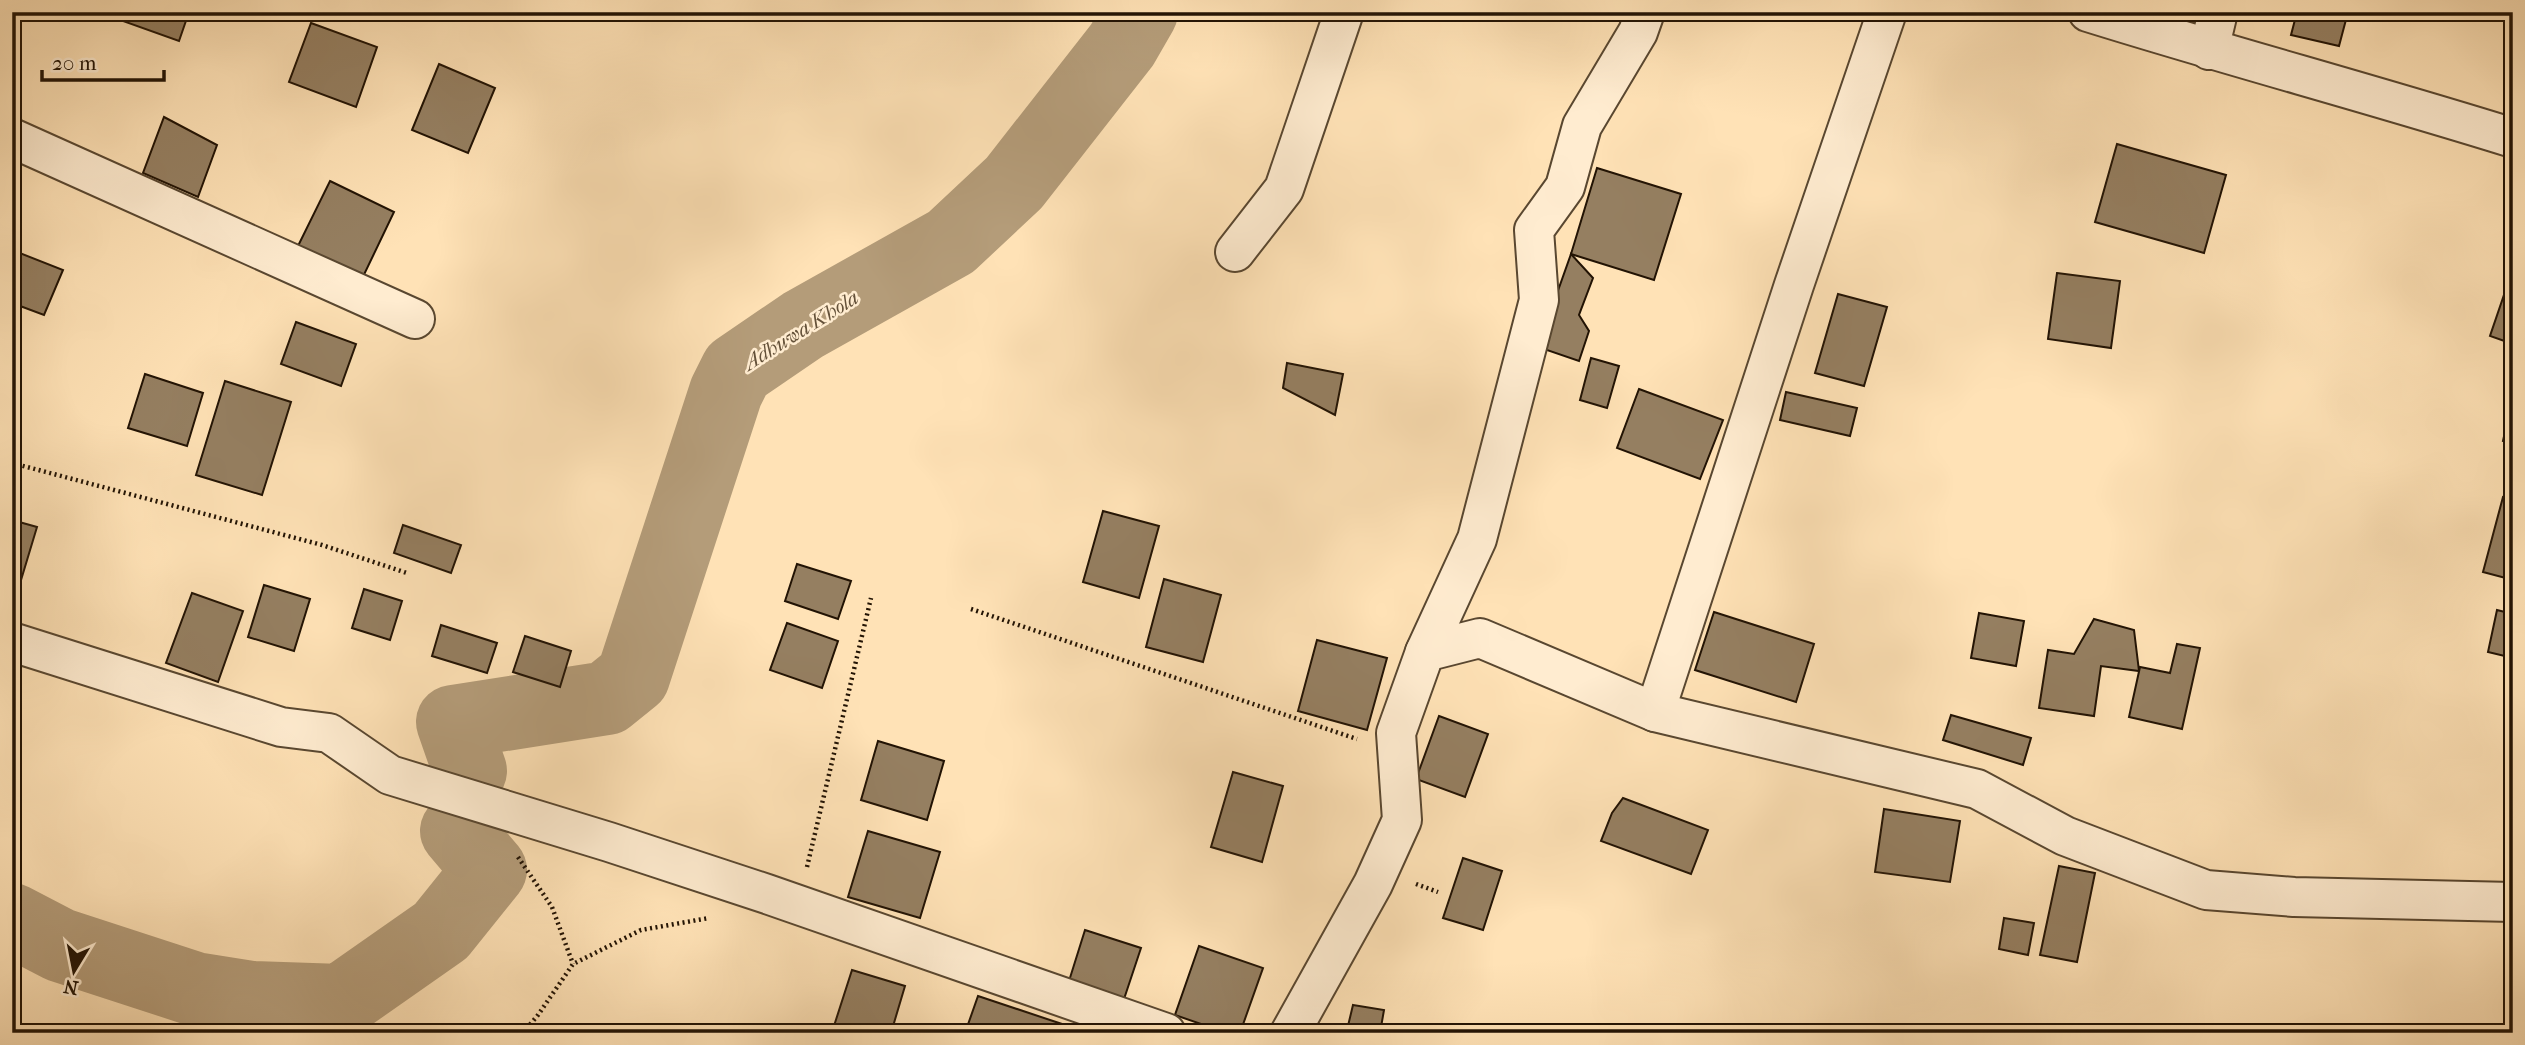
<svg xmlns="http://www.w3.org/2000/svg" width="2525" height="1045" viewBox="0 0 2525 1045" font-family="'IM FELL French Canon',serif">
<style>
.lines{fill:none;stroke-linecap:round;stroke-linejoin:round}
.river{stroke:#b49c79;stroke-width:74}
.building{fill:#957f61;stroke:#221304;stroke-width:2}
.street-casing{stroke:#594730;stroke-width:42}
.path{stroke:#221304;stroke-width:4.5;stroke-dasharray:2 3.5;stroke-linecap:butt}
.street{stroke:#ffecd0;stroke-width:38}
.labels{text-anchor:middle;stroke-width:5;stroke-linejoin:round;paint-order:stroke}
.water-label{font-size:21px;font-style:italic;fill:#645139;stroke:#ffecd0}
</style>
<rect width="100%" height="100%" fill="#ffe2b6"/>
<filter id="stains"><feTurbulence type="fractalNoise" baseFrequency=".00286" numOctaves="4"/><feColorMatrix values="0 0 0 0 .2 0 0 0 0 .09 0 0 0 0 .02 0 0 0 .5 -.17"/></filter>
<radialGradient id="worn" r=".72"><stop offset=".6" stop-color="#630" stop-opacity="0"/><stop offset="1" stop-color="#630" stop-opacity=".3"/></radialGradient>
<g class="lines">
<!-- river -->
<g class="river">
<polyline points="470,771 453,722 607,698 633,677 726,392 737,370 803,325 951,242 1014,183 1122,45 1141,12"/>
<polyline points="12,920 60,945 195,989 252,998 341,1001 441,931 490,870 457,831"/>
</g>
</g>
<!-- building -->
<g class="building">
<polygon points="107,12 189,12 179,41 106,15"/>
<polygon points="2297,12 2348,12 2339,46 2291,35"/>
<polygon points="311,23 377,47 356,107 289,82"/>
<polygon points="439,64 495,88 468,153 412,130"/>
<polygon points="164,117 217,145 198,197 143,173"/>
<polygon points="2117,144 2226,175 2204,253 2095,222"/>
<polygon points="1597,168 1681,194 1654,280 1571,254"/>
<polygon points="330,181 394,212 360,283 295,252"/>
<polygon points="12,250 63,270 44,315 12,303"/>
<polygon points="1571,254 1593,278 1579,315 1589,331 1579,361 1538,347"/>
<polygon points="2057,273 2120,281 2111,348 2048,339"/>
<polygon points="2506,289 2513,291 2513,344 2490,336"/>
<polygon points="1838,294 1887,307 1864,386 1815,373"/>
<polygon points="296,322 356,344 341,386 281,364"/>
<polygon points="1591,358 1619,366 1607,408 1580,400"/>
<polygon points="1287,363 1343,374 1335,415 1283,388"/>
<polygon points="145,374 203,393 187,446 128,428"/>
<polygon points="225,381 291,402 262,495 196,475"/>
<polygon points="1639,389 1723,420 1700,479 1617,448"/>
<polygon points="1786,392 1857,408 1850,436 1780,420"/>
<polygon points="2508,418 2513,419 2513,443 2503,441"/>
<polygon points="2503,497 2513,500 2513,580 2483,572"/>
<polygon points="1103,511 1159,526 1139,598 1083,582"/>
<polygon points="12,520 37,527 12,610"/>
<polygon points="403,525 461,545 451,573 394,553"/>
<polygon points="797,564 851,581 838,619 785,601"/>
<polygon points="1164,579 1221,595 1203,662 1146,647"/>
<polygon points="264,585 310,599 294,651 248,637"/>
<polygon points="364,589 402,601 390,640 352,628"/>
<polygon points="192,593 243,611 218,682 166,663"/>
<polygon points="2497,610 2513,614 2513,658 2488,652"/>
<polygon points="1714,612 1814,644 1796,702 1695,670"/>
<polygon points="1979,613 2024,621 2016,666 1971,658"/>
<polygon points="2094,619 2134,630 2139,671 2101,666 2094,716 2039,708 2048,650 2074,654"/>
<polygon points="787,623 838,641 822,688 770,670"/>
<polygon points="441,625 497,643 487,673 432,656"/>
<polygon points="525,636 571,651 560,687 513,672"/>
<polygon points="1317,640 1387,658 1367,730 1298,711"/>
<polygon points="2177,644 2200,648 2182,729 2129,717 2140,667 2170,673"/>
<polygon points="1951,715 2031,738 2023,765 1943,740"/>
<polygon points="1439,716 1488,734 1465,797 1416,779"/>
<polygon points="878,741 944,761 927,820 861,800"/>
<polygon points="1233,772 1283,786 1262,862 1211,847"/>
<polygon points="1623,798 1708,830 1691,874 1601,841 1612,813"/>
<polygon points="1884,809 1960,821 1950,882 1875,872"/>
<polygon points="868,831 940,852 920,918 848,897"/>
<polygon points="1463,858 1502,871 1483,930 1443,918"/>
<polygon points="2059,866 2095,873 2077,962 2040,955"/>
<polygon points="2004,918 2034,923 2028,955 1999,949"/>
<polygon points="1085,930 1141,948 1124,999 1069,981"/>
<polygon points="1199,946 1263,968 1240,1033 1227,1033 1175,1015"/>
<polygon points="852,970 905,986 891,1033 846,1033 833,1029"/>
<polygon points="978,996 1071,1027 1069,1033 965,1033"/>
<polygon points="1353,1005 1384,1010 1380,1033 1347,1030"/>
</g>
<g class="lines">
<!-- street casing -->
<g class="street-casing">
<g id="street">
<path d="M2088 12C2229 56 2372 94 2513 138"/>
<polyline points="2209,50 2218,12"/>
<polyline points="12,138 415,319"/>
<polyline points="1235,252 1284,189 1344,12"/>
<polyline points="12,642 281,727 329,733 390,775 609,842 767,894 1166,1033"/>
<polyline points="1425,652 1477,539 1539,300 1534,230 1565,187 1582,126 1638,32 1645,12"/>
<polyline points="1655,712 1794,285 1887,12"/>
<polyline points="1290,1033 1373,884 1402,820 1396,733 1425,652 1480,638 1655,712 1977,789 2065,836 2206,890 2294,897 2513,902"/>
</g>
</g>
<!-- path -->
<g class="path">
<polyline points="12,463 322,545 407,573"/>
<polyline points="971,609 1357,739"/>
<polyline points="518,857 552,907 573,964"/>
<polyline points="807,867 871,598"/>
<polyline points="1416,884 1438,892"/>
<polyline points="523,1033 538,1015 573,964 641,930 709,918"/>
</g>
<!-- street -->
<use href="#street" class="street"/>
</g>
<g class="labels">
<!-- water labels -->
<g class="water-label">
<text transform="translate(801 330) rotate(-32)" y="7">Adhuwa Khola</text>
</g>
</g>
<!-- margin -->
<rect width="2525" height="1045" fill="none" stroke="#ffe2b6" stroke-width="42"/>
<rect x="14" y="14" width="2497" height="1017" fill="none" stroke="#221304" stroke-width="3.5"/>
<rect x="21" y="21" width="2483" height="1003" fill="none" stroke="#221304" stroke-width="2"/>
<!-- north arrow -->
<g transform="translate(74 971) rotate(190)" stroke="#ffecd0" stroke-width="5" paint-order="stroke">
<path d="M0-5L12 26L0 18L-12 26Z" fill="#221304"/>
<text y="-10" font-size="19" font-weight="bold" text-anchor="middle" fill="#221304">N</text>
</g>
<!-- scale -->
<path d="M42 70v10h122v-10" fill="none" stroke="#221304" stroke-width="3.5"/>
<text x="52" y="70" font-size="21" fill="#221304" stroke="#ffecd0" stroke-width="5" paint-order="stroke">20 m</text>
<rect width="100%" height="100%" filter="url(#stains)"/>
<rect width="100%" height="100%" fill="url(#worn)"/>
</svg>
